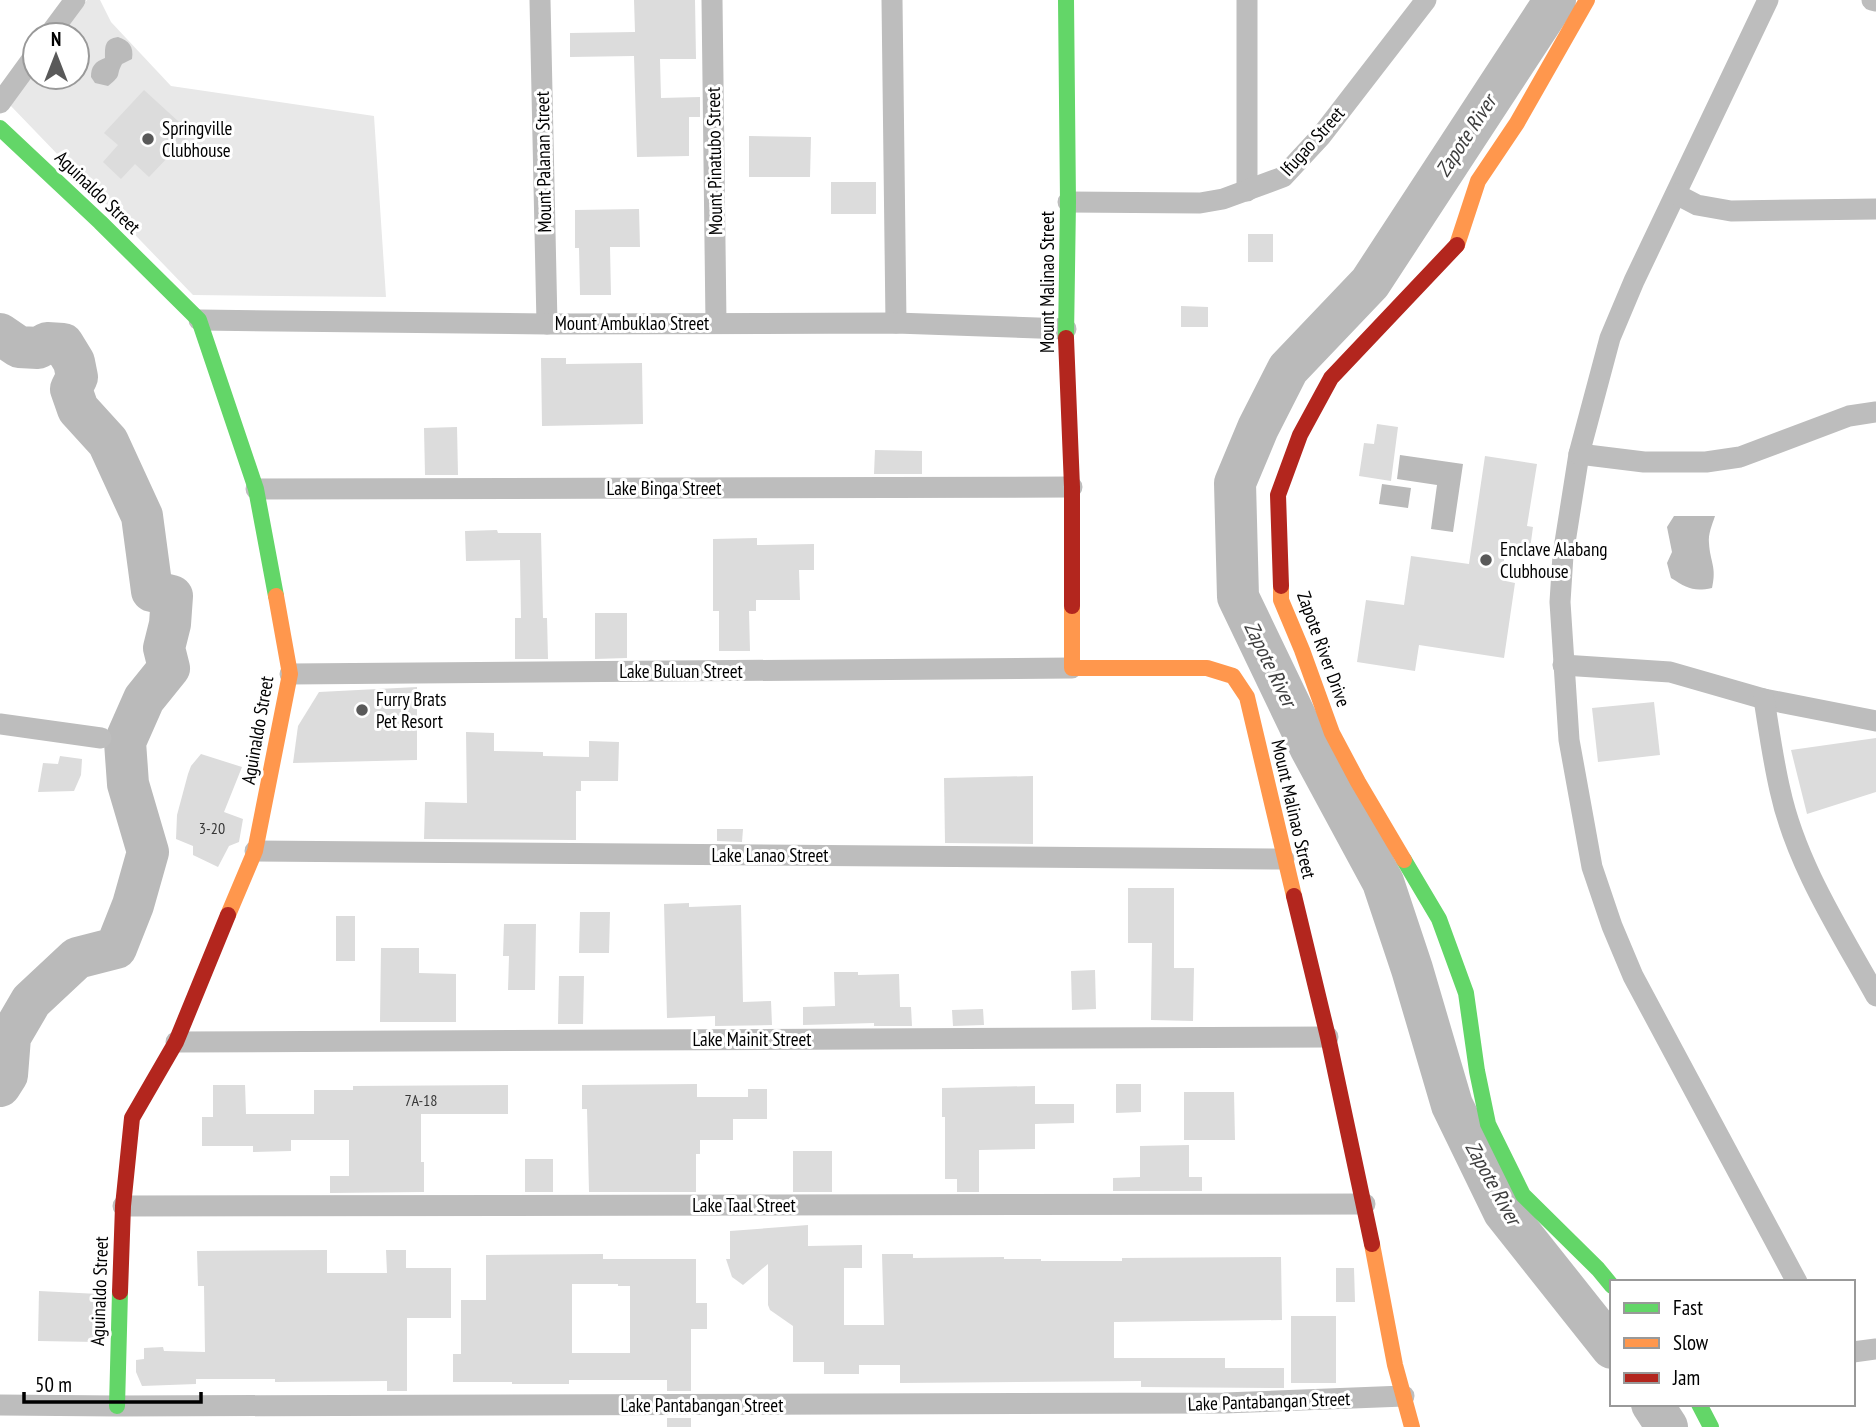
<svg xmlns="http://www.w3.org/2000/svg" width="1876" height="1427" viewBox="0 0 1876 1427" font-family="'PT Sans Narrow',sans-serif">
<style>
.green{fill:#e8e8e8}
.water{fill:#bababa}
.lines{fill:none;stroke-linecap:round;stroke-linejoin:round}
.river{stroke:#bababa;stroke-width:42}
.building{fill:#dcdcdc;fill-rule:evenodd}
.street{stroke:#bdbdbd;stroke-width:21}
.fast{stroke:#63d668;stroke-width:16}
.slow{stroke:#ff974d;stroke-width:16}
.jam{stroke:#b3261e;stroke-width:16}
.poi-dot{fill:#595959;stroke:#fff;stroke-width:2.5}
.labels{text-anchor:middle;stroke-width:6;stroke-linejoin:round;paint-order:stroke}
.number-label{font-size:16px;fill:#373737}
.poi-label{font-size:19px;fill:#000;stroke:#fff;text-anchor:start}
.street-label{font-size:19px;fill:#000;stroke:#fff}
.water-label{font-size:21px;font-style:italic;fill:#3e3e3e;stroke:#fff}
</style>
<rect width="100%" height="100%" fill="#fff"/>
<!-- green -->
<polygon class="green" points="87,0 100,0 111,22 171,86 374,116 386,297 193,295 9,104 35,69 35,77 77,77 77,35 60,35"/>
<!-- water -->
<g class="water">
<path d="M118 37C129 41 134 46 132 59L122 64C115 77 123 74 108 86L95 83 91 77C91 66 95 62 105 58 105 47 104 39 118 37Z"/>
<polygon points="1400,455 1463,464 1453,532 1431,529 1437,485 1397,479"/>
<polygon points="1382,484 1411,488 1408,508 1379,504"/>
<path d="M1674 516H1715C1712 525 1708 534 1709 543 1710 562 1717 567 1712 588 1693 592 1687 588 1671 578L1667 563 1672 552 1667 527Z"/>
</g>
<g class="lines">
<!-- river -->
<g class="river">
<polyline points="1555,0 1370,283 1288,369 1258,428 1235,483 1238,597 1310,747 1383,882 1412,969 1452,1105 1504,1212 1612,1348"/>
<polyline points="0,334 19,347 38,348 47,343 63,344 74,362 77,377 71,389 78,409 108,442 142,516 152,591 172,596 170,624 164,648 169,668 144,699 125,742 128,784 148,852 133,905 116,948 77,958 31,1001 10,1037 7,1075 0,1086"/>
<polyline points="1652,1404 1667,1427"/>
</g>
</g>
<!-- building -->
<g class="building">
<polygon points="634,0 695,0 696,59 660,59 661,98 700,97 700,117 689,117 689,156 637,157 634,56 570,57 570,33 635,32"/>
<polygon points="144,90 191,133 149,177 135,164 121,179 103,162 118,145 104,133"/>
<polygon points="749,136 811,137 810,177 749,177"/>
<rect x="831" y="182" width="45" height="32"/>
<polygon points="639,209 640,247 610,247 611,295 580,295 579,248 575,248 575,210"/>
<rect x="1248" y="234" width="25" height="28"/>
<polygon points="1181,306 1208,307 1208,327 1181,327"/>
<polygon points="541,358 566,358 566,364 642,363 643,424 542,426"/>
<polygon points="1377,424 1398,427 1391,481 1359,476 1364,443 1374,444"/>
<polygon points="457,427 458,475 425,475 424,428"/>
<polygon points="875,450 922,451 922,474 874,474"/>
<polygon points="1485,456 1537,464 1527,526 1533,527 1530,549 1506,546 1501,580 1515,583 1504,658 1419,645 1415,671 1357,662 1366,600 1404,605 1411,556 1469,564"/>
<polygon points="497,530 498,533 541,533 543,618 547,618 548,659 515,659 515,618 521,618 520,560 466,561 465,531"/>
<polygon points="757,538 757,545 814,544 814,570 799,570 800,600 756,600 756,611 749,611 750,651 719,651 719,611 713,611 713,539"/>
<polygon points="595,613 627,613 627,658 595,659"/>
<polygon points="417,687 417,760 293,763 298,726 319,692"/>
<polygon points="1654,702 1660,755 1598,762 1592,708"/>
<polygon points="466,732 494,733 494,751 543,752 543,756 589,757 589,741 619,742 618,781 581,781 581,791 576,791 576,840 424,839 425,802 467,803"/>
<polygon points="1876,738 1876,792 1807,814 1791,750"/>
<polygon points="201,754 242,767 224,812 243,819 239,842 229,846 218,867 193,855 193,846 176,839 177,815 188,774 191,766"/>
<polygon points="60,756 82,759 81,775 74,791 38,792 43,763 58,764"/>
<polygon points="1033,776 1033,844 945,843 944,778"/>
<polygon points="717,829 743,829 742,842 717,841"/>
<polygon points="1128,888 1174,888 1174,968 1194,968 1193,1021 1151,1020 1152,943 1128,943"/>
<polygon points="689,903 689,907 741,905 743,1002 771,1001 772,1025 715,1026 715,1016 667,1018 664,904"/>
<polygon points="580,912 610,912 609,953 579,953"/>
<rect x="336" y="916" width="19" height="45"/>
<polygon points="504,924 536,924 535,990 508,990 509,956 503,956"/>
<polygon points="381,948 419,948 419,973 456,974 456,1022 380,1022"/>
<polygon points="1095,970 1096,1009 1072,1010 1071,971"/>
<polygon points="834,972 858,972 858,975 899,974 900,1007 911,1007 912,1026 874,1026 874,1023 803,1025 803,1007 835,1006"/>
<polygon points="559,976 584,976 583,1024 558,1024"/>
<polygon points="983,1009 984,1025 953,1026 952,1010"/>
<polygon points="697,1084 697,1097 748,1097 748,1089 767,1089 767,1119 733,1119 733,1140 700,1140 700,1154 696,1154 696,1192 589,1192 587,1109 582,1109 582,1085"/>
<polygon points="1116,1084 1141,1084 1141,1112 1116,1113"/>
<polygon points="213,1085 245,1085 246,1114 314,1114 314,1090 353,1090 353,1086 508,1085 508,1114 421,1114 421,1162 424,1162 424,1192 330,1193 330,1176 349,1176 349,1140 291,1140 291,1151 253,1152 253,1146 202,1146 202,1117 213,1117"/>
<polygon points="1035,1086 1035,1104 1074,1104 1074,1123 1035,1124 1035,1149 979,1150 979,1192 957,1192 957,1179 945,1179 945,1117 942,1117 942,1088"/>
<polygon points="1184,1092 1234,1092 1235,1140 1184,1140"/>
<polygon points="1189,1145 1189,1177 1202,1177 1202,1191 1113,1191 1113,1178 1140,1177 1140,1146"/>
<rect x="793" y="1151" width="39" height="41"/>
<rect x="525" y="1159" width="28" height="33"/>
<polygon points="808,1225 808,1246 862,1245 862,1268 844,1268 844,1325 884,1325 882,1254 913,1254 913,1258 1004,1257 1004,1259 1041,1259 1041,1261 1122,1261 1122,1258 1281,1257 1282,1320 1114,1322 1114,1358 1225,1358 1225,1368 1284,1368 1284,1388 1141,1387 1141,1381 900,1383 900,1365 859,1365 859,1374 824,1374 824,1362 793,1362 793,1326 770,1310 768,1305 768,1264 743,1285 732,1277 726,1259 730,1259 730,1231"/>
<polygon points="327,1250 327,1273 387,1273 386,1250 406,1250 406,1268 451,1268 451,1318 407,1318 407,1391 387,1391 387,1381 275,1382 275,1379 196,1379 196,1384 142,1386 136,1372 136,1360 144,1359 144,1348 163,1347 164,1351 205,1352 204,1286 198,1286 197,1251"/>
<path d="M603 1254V1259H696V1303H707V1329H691V1391H667V1380H569V1384H512V1382H453V1354H461V1300H486V1255ZM572 1284H618V1286H630V1353H572Z"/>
<polygon points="1336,1268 1354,1268 1355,1302 1336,1302"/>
<polygon points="39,1291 99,1294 97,1342 38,1341"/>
<rect x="1291" y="1316" width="45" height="67"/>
<rect x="667" y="1418" width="24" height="9"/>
</g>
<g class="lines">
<!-- street -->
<g class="street">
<polyline points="540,0 547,324"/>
<polyline points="712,0 716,323"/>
<polyline points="892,0 896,323"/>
<polyline points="1247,0 1247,191"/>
<polyline points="1768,0 1634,281 1610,338 1579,454 1563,555 1560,602 1569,740 1592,867 1612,926 1633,976 1797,1282"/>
<polyline points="1872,0 1876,1"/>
<polyline points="49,35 75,0"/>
<polyline points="0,103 35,55"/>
<polyline points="1676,194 1697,205 1731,211 1876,209"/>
<polyline points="1068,202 1200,203 1223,199 1283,177 1321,136 1426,0"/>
<polyline points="199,320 547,324 896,323 1066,329"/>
<polyline points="1579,454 1644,462 1706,462 1740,457 1849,416 1876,412"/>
<polyline points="256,489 1072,487"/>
<polyline points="1563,665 1670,672 1764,699 1876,721"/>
<polyline points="290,674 1072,668"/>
<path d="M1764 699C1769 730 1773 760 1780 790 1796 864 1840 931 1876 996"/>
<polyline points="0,724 101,738"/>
<polyline points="255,851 1284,859"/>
<polyline points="176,1042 1328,1037"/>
<polyline points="123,1206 1365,1204"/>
<polyline points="1853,1352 1876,1349"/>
<polyline points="0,1405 117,1406 1224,1403 1404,1396"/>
</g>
<!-- fast -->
<g class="fast">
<polyline points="1066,0 1068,202 1066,338"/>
<polyline points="0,128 100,222 199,320 256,489 276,596"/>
<polyline points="1404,860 1439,919 1466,993 1477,1071 1488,1124 1523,1195 1598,1269 1612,1286"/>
<polyline points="1699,1404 1711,1427"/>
<polyline points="117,1406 120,1292"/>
</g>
<!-- slow -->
<g class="slow">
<polyline points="1457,245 1478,181 1517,123 1587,0"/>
<polyline points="1281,586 1281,600 1302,650 1332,733 1358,782 1404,860"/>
<polyline points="1072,606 1072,668 1207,668 1233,676 1247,697 1294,896"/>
<polyline points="228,915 255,851 290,674 276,596"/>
<polyline points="1372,1244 1395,1365 1412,1427"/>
</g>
<!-- jam -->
<g class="jam">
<polyline points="1066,338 1072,487 1072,606"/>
<polyline points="1281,586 1278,495 1300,435 1331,378 1457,245"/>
<polyline points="1294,896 1328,1037 1372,1244"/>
<polyline points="120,1292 123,1206 132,1118 176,1042 228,915"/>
</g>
</g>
<!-- markers -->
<g class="poi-dot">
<circle cx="148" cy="139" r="7"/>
<circle cx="1486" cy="560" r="7"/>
<circle cx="362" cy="710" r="7"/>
</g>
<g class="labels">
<!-- number labels -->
<g class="number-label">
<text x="212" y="834">3-20</text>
<text x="421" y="1106">7A-18</text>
</g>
<!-- poi labels -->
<g class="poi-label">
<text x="162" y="135">Springville<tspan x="162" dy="22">Clubhouse</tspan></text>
<text x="1500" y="556">Enclave Alabang<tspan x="1500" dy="22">Clubhouse</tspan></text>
<text x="376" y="706">Furry Brats<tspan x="376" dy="22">Pet Resort</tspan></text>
</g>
<!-- street labels -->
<g class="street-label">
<text transform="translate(1312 141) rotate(-48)" y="7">Ifugao Street</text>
<text transform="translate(714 161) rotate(-91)" y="7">Mount Pinatubo Street</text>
<text transform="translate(543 162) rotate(-91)" y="7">Mount Palanan Street</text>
<text transform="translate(98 192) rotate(44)" y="7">Aguinaldo Street</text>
<text transform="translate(1047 282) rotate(-90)" y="7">Mount Malinao Street</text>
<text x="632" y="330">Mount Ambuklao Street</text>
<text x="664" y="495">Lake Binga Street</text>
<text transform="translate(1324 649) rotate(70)" y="7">Zapote River Drive</text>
<text x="681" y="678">Lake Buluan Street</text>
<text transform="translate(257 730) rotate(-80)" y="7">Aguinaldo Street</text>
<text transform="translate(1294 809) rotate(77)" y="7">Mount Malinao Street</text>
<text x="770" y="862">Lake Lanao Street</text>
<text x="752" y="1046">Lake Mainit Street</text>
<text x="744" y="1212">Lake Taal Street</text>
<text transform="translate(99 1291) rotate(-88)" y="7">Aguinaldo Street</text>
<text transform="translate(1269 1401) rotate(-2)" y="7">Lake Pantabangan Street</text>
<text x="702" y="1412">Lake Pantabangan Street</text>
</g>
<!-- water labels -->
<g class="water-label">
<text transform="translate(1466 136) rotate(-57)" y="7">Zapote River</text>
<text transform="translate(1270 664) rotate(64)" y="7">Zapote River</text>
<text transform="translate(1493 1183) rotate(61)" y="7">Zapote River</text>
</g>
</g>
<!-- legend -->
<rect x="1610" y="1280" width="245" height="126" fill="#ffffff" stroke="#999999" stroke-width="2"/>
<rect x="1624" y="1303" width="35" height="10" fill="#63d668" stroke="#999999" stroke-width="2"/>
<text x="1673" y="1315" font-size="21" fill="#000000">Fast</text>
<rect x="1624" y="1338" width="35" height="10" fill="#ff974d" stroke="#999999" stroke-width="2"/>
<text x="1673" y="1350" font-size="21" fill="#000000">Slow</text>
<rect x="1624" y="1373" width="35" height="10" fill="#b3261e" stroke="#999999" stroke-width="2"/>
<text x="1673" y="1385" font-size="21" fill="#000000">Jam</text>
<!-- north arrow -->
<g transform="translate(56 56)"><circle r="33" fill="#ffffff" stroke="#999999" stroke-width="2"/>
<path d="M0-5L12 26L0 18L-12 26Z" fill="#595959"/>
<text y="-10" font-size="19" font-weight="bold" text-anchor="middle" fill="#000000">N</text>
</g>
<!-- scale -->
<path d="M24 1392v10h177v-10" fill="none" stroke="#000000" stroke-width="3.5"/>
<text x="35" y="1392" font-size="21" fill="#000000" stroke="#ffffff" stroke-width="5" paint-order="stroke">50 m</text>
</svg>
